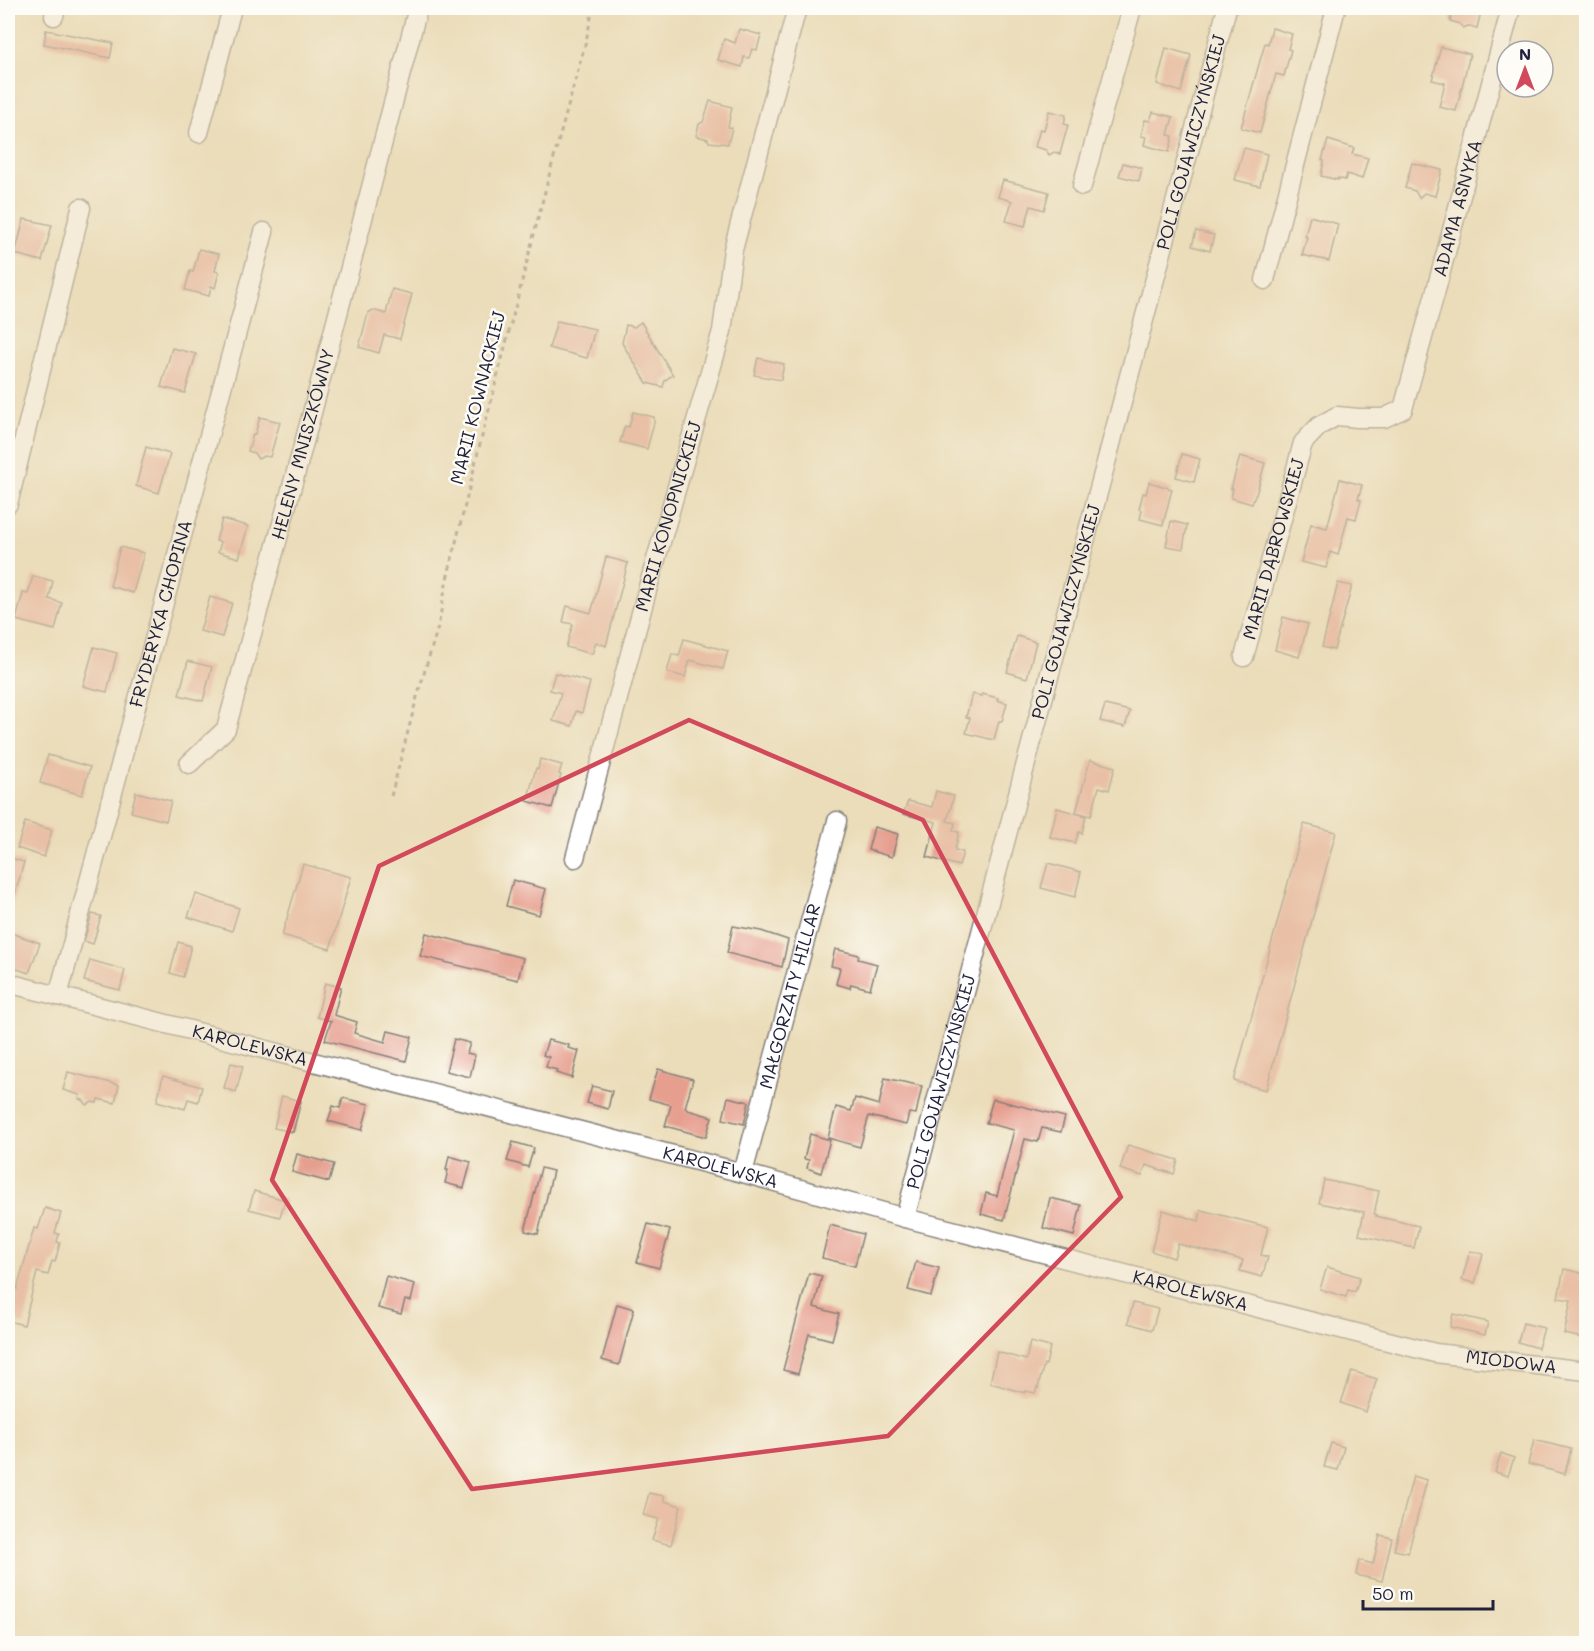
<svg xmlns="http://www.w3.org/2000/svg" width="1594" height="1651" viewBox="0 0 1594 1651" font-family="Mali,sans-serif">
<style>
.building{fill:#e69e8e}
.lines{fill:none;stroke-linecap:round;stroke-linejoin:round}
.minor-casing{stroke:#86807a;stroke-width:21}
.path{stroke:#86807a;stroke-width:3;stroke-dasharray:4.5 4.5;stroke-linecap:butt}
.minor{stroke:#fff;stroke-width:18}
.marked{fill:none;stroke:#d1495b;stroke-width:4.5;stroke-linejoin:round}
.labels{text-anchor:middle;stroke-width:5;stroke-linejoin:round;paint-order:stroke}
.street-label{font-size:18px;fill:#22223b;stroke:#fdfcf7}
</style>
<rect width="100%" height="100%" fill="#fdfcf7"/>
<filter id="ink" filterUnits="userSpaceOnUse"><feTurbulence type="fractalNoise" baseFrequency=".0167" numOctaves="2"/><feDisplacementMap in="SourceGraphic" scale="12" xChannelSelector="R" yChannelSelector="G"/><feConvolveMatrix kernelMatrix="1 2 1 2 8 2 1 2 1" color-interpolation-filters="sRGB"/></filter>
<filter id="wash" filterUnits="userSpaceOnUse"><feTurbulence type="fractalNoise" baseFrequency=".008" numOctaves="4" result="noise"/><feDisplacementMap in="SourceGraphic" scale="24" xChannelSelector="R" yChannelSelector="G"/><feGaussianBlur stdDeviation="1.35" result="paint"/><feColorMatrix in="noise" values="0 0 0 0 0 0 0 0 0 0 0 0 0 0 0 0 0 1.4 0 .05"/><feComposite in="paint" operator="in"/></filter>
<g filter="url(#wash)">
<rect width="100%" height="100%" fill="#ebddb9"/>
<g id="blocks">
<!-- building -->
<g class="building">
<polygon points="1453,8 1482,8 1477,28 1468,26 1463,28 1460,24 1450,21"/>
<polygon points="1272,28 1292,34 1288,49 1291,50 1284,76 1276,74 1260,133 1241,128 1265,43 1268,44"/>
<polygon points="739,29 761,35 757,50 752,49 749,58 744,57 742,67 718,60 724,39 735,43"/>
<polygon points="46,30 113,43 110,58 44,44"/>
<polygon points="1441,47 1470,54 1456,111 1439,107 1445,83 1432,80"/>
<polygon points="1166,48 1191,55 1181,92 1157,84"/>
<polygon points="710,101 732,107 728,127 732,128 728,144 709,142 708,139 696,136 699,124 703,122"/>
<polygon points="1049,111 1066,115 1064,124 1068,125 1060,154 1054,152 1049,155 1046,150 1035,147 1040,129 1044,130"/>
<polygon points="1153,112 1173,117 1168,135 1173,136 1169,152 1144,145 1146,137 1141,136 1145,120 1150,121"/>
<polygon points="1328,140 1354,148 1352,154 1368,158 1362,179 1347,174 1345,180 1338,178 1338,180 1321,176 1324,161 1322,160"/>
<polygon points="1244,148 1267,154 1260,186 1235,180"/>
<polygon points="1123,163 1142,168 1139,181 1119,176"/>
<polygon points="1412,163 1442,170 1435,196 1424,193 1419,198 1415,191 1405,188"/>
<polygon points="1003,180 1049,192 1044,210 1031,206 1025,226 1006,221 1012,201 998,197"/>
<polygon points="1310,216 1338,224 1329,261 1302,255 1307,237 1305,236"/>
<polygon points="24,219 52,225 42,261 15,254"/>
<polygon points="1196,231 1214,235 1210,251 1192,246"/>
<polygon points="199,249 219,254 215,271 219,272 215,288 211,286 209,296 185,290 190,271 193,272"/>
<polygon points="392,289 412,294 400,339 384,335 379,353 359,347 368,313 373,310 386,314"/>
<polygon points="557,321 595,329 587,358 549,348"/>
<polygon points="641,322 673,375 665,380 663,387 647,383 622,343 626,325 634,327"/>
<polygon points="172,348 196,354 185,393 161,387"/>
<polygon points="758,358 784,364 781,380 754,375"/>
<polygon points="633,412 654,417 654,423 647,449 620,442 625,426 629,427"/>
<polygon points="260,417 280,422 270,457 264,456 258,459 254,453 248,451 253,434 255,434"/>
<polygon points="146,447 170,454 159,493 136,486"/>
<polygon points="1182,454 1200,459 1194,482 1176,477"/>
<polygon points="1240,456 1265,463 1256,495 1255,495 1252,504 1231,498 1233,489 1231,489"/>
<polygon points="1340,479 1362,485 1358,499 1361,500 1356,519 1348,517 1338,555 1330,552 1326,568 1301,562 1311,524 1327,528"/>
<polygon points="1149,482 1172,489 1163,525 1140,519 1142,510 1139,509 1143,493 1146,494"/>
<polygon points="222,519 248,526 239,558 218,552 221,542 216,541"/>
<polygon points="1171,521 1187,525 1183,549 1166,546"/>
<polygon points="120,547 144,553 133,593 110,586"/>
<polygon points="606,557 628,563 606,646 596,642 592,654 566,647 573,624 563,622 567,606 591,613"/>
<polygon points="33,576 53,581 49,599 62,603 55,630 16,620 23,593 28,594"/>
<polygon points="1338,583 1352,586 1334,650 1322,647"/>
<polygon points="210,597 232,603 222,637 200,631"/>
<polygon points="1283,617 1308,624 1299,657 1275,650"/>
<polygon points="1017,636 1036,642 1027,678 1007,672"/>
<polygon points="684,639 728,651 723,669 690,660 685,677 667,672 672,654 679,656"/>
<polygon points="94,647 117,653 107,692 83,686"/>
<polygon points="188,661 212,667 203,701 179,695"/>
<polygon points="555,673 590,682 582,713 576,711 572,726 553,721 561,693 550,690"/>
<polygon points="972,694 982,696 982,694 998,698 997,700 1007,703 1002,721 999,721 994,740 966,733 970,718 966,717"/>
<polygon points="1105,705 1130,711 1125,727 1100,721"/>
<polygon points="48,755 90,767 82,795 40,783"/>
<polygon points="540,759 562,765 559,774 561,775 552,808 527,801 536,768 538,769"/>
<polygon points="1090,760 1115,767 1109,790 1099,787 1091,816 1076,812"/>
<polygon points="936,791 954,796 947,821 955,823 953,831 959,832 955,850 963,852 959,866 927,857 936,822 903,814 908,801 932,807"/>
<polygon points="136,792 171,801 166,821 131,812"/>
<polygon points="1057,808 1086,816 1082,833 1079,832 1075,843 1050,837"/>
<polygon points="25,822 52,830 44,857 17,848"/>
<polygon points="1304,824 1336,832 1266,1090 1234,1081"/>
<polygon points="874,827 898,834 892,857 868,850"/>
<polygon points="10,858 24,862 12,905 8,904 8,867"/>
<polygon points="1048,863 1081,872 1075,897 1041,888"/>
<polygon points="303,864 351,877 330,949 282,935"/>
<polygon points="513,880 546,889 539,915 506,906"/>
<polygon points="196,894 239,908 232,931 188,917"/>
<polygon points="92,914 101,916 93,944 84,941"/>
<polygon points="733,926 761,931 788,940 782,967 727,953"/>
<polygon points="8,932 40,943 29,973 8,966"/>
<polygon points="426,933 523,958 518,980 420,956"/>
<polygon points="178,942 191,946 183,977 170,973"/>
<polygon points="835,949 859,955 858,959 877,964 870,989 851,984 850,988 836,984 840,968 831,966"/>
<polygon points="90,960 125,970 120,990 84,981"/>
<polygon points="325,983 341,987 334,1015 357,1022 354,1033 385,1042 388,1031 412,1037 406,1061 325,1040 331,1021 317,1017"/>
<polygon points="454,1039 470,1043 467,1053 475,1055 470,1077 446,1071"/>
<polygon points="548,1040 569,1045 568,1048 579,1051 572,1078 556,1073 557,1070 546,1067 549,1057 543,1055"/>
<polygon points="231,1063 243,1066 236,1092 224,1088"/>
<polygon points="658,1069 693,1079 685,1108 688,1109 688,1110 712,1117 706,1137 665,1126 671,1105 649,1099"/>
<polygon points="68,1072 119,1085 115,1103 98,1099 97,1103 92,1102 87,1105 83,1100 79,1099 80,1095 63,1090"/>
<polygon points="163,1076 202,1087 198,1102 188,1099 185,1109 157,1101"/>
<polygon points="885,1078 922,1086 916,1114 909,1113 906,1125 869,1116 860,1147 828,1138 836,1107 851,1111 855,1098 879,1105"/>
<polygon points="592,1086 612,1091 608,1109 587,1103"/>
<polygon points="282,1096 301,1101 293,1132 274,1128"/>
<polygon points="728,1097 749,1102 744,1124 723,1119"/>
<polygon points="343,1098 369,1104 362,1130 328,1121 333,1106 340,1108"/>
<polygon points="993,1099 1065,1117 1061,1132 1042,1128 1038,1142 1025,1139 1004,1220 981,1214 986,1193 997,1196 1014,1130 986,1123"/>
<polygon points="810,1134 830,1140 821,1173 807,1168 809,1160 804,1159"/>
<polygon points="513,1142 534,1148 528,1167 507,1161"/>
<polygon points="1128,1145 1178,1160 1174,1174 1146,1165 1142,1176 1120,1169"/>
<polygon points="297,1154 334,1164 329,1182 292,1172"/>
<polygon points="449,1156 471,1162 464,1188 445,1183 448,1170 446,1170"/>
<polygon points="541,1168 553,1171 538,1234 525,1231"/>
<polygon points="1324,1180 1379,1191 1374,1214 1377,1215 1376,1216 1419,1226 1414,1248 1359,1235 1364,1212 1319,1203"/>
<polygon points="254,1191 285,1200 280,1217 249,1209"/>
<polygon points="1050,1198 1081,1205 1074,1236 1043,1228"/>
<polygon points="45,1208 61,1213 55,1233 59,1234 57,1242 60,1243 55,1262 52,1261 48,1275 37,1272 24,1325 8,1321 8,1314 12,1297 13,1298 15,1289 17,1289 34,1228 38,1229"/>
<polygon points="1163,1210 1199,1221 1201,1210 1268,1227 1261,1255 1268,1257 1262,1277 1240,1271 1243,1260 1178,1244 1174,1258 1151,1251"/>
<polygon points="648,1224 670,1230 659,1268 637,1262"/>
<polygon points="830,1225 863,1234 855,1266 822,1258"/>
<polygon points="1470,1251 1483,1254 1475,1283 1462,1280"/>
<polygon points="916,1262 939,1268 931,1296 908,1290"/>
<polygon points="1327,1267 1360,1277 1355,1292 1348,1290 1346,1297 1320,1289"/>
<polygon points="1564,1269 1587,1274 1587,1297 1582,1320 1587,1320 1587,1339 1564,1334 1571,1300 1558,1298"/>
<polygon points="809,1273 822,1276 814,1307 839,1314 832,1340 809,1334 798,1374 783,1370"/>
<polygon points="386,1276 415,1284 411,1301 405,1300 401,1314 378,1308"/>
<polygon points="1133,1303 1158,1309 1152,1330 1128,1323"/>
<polygon points="617,1304 634,1309 619,1365 602,1360"/>
<polygon points="1453,1314 1488,1322 1485,1335 1450,1327"/>
<polygon points="1523,1323 1544,1328 1538,1348 1518,1342"/>
<polygon points="1030,1342 1050,1347 1046,1365 1044,1364 1038,1388 1037,1387 1035,1393 1025,1391 1025,1393 990,1383 997,1352 1026,1360"/>
<polygon points="1352,1371 1377,1379 1366,1412 1341,1403"/>
<polygon points="1534,1440 1571,1449 1565,1474 1528,1464"/>
<polygon points="1331,1443 1344,1447 1338,1470 1324,1467"/>
<polygon points="1501,1453 1514,1458 1508,1476 1495,1472"/>
<polygon points="1413,1476 1427,1480 1408,1553 1394,1550"/>
<polygon points="649,1493 664,1496 664,1501 681,1506 671,1545 652,1540 659,1519 643,1515"/>
<polygon points="1380,1535 1392,1538 1382,1581 1356,1575 1359,1560 1373,1564"/>
</g>
</g>
</g>
<g filter="url(#ink)">
<use href="#blocks" fill-opacity="0" stroke="#86807a" stroke-width="1.5"/>
<g class="lines">
<!-- minor casing -->
<g class="minor-casing">
<g id="minor">
<polyline points="54,16 56,8"/>
<polyline points="199,133 232,8"/>
<polyline points="1082,186 1132,8"/>
<polyline points="1265,280 1336,8"/>
<polyline points="8,504 81,208"/>
<path id="s1" d="M1244 657 1303 443 1319 426 1337 416 1358 418H1384L1403 409 1436 290 1511 8"/>
<path id="s2" d="M189 764 226 729 312 413 418 8"/>
<path id="s3" d="M575 858 648 587 722 331 733 250 797 8"/>
<path id="s4" d="M8 983 743 1173 905 1218 1435 1353 1586 1371"/>
<path id="s5" d="M58 996 264 232"/>
<path id="s6" d="M743 1173 837 821"/>
<path id="s7" d="M905 1218 1227 8"/>
</g>
</g>
<!-- path -->
<polyline class="path" points="391,796 417,697 438,627 447,579 478,452 550,172 586,41 593,8"/>
<!-- minor -->
<use href="#minor" class="minor"/>
</g>
</g>
<!-- marked area -->
<path d="M0 0H1594V1651H0ZM689 720 923 820 1121 1197 888 1436 472 1489 272 1180 379 866Z" fill="#ebddb9" fill-opacity=".55" fill-rule="evenodd"/>
<path class="marked" d="M689 720 923 820 1121 1197 888 1436 472 1489 272 1180 379 866Z"/>
<g class="labels">
<!-- street labels -->
<g class="street-label">
<text dy="6" stroke="none"><textPath href="#s7" startOffset="1113">POLI GOJAWICZYŃSKIEJ</textPath></text>
<text dy="6" stroke="none"><textPath href="#s1" startOffset="542">ADAMA ASNYKA</textPath></text>
<text transform="translate(478 398) rotate(-76)" y="6">MARII KOWNACKIEJ</text>
<text dy="6" stroke="none"><textPath href="#s2" startOffset="346">HELENY MNISZKÓWNY</textPath></text>
<text dy="6" stroke="none"><textPath href="#s3" startOffset="354">MARII KONOPNICKIEJ</textPath></text>
<text dy="6" stroke="none"><textPath href="#s1" startOffset="112">MARII DĄBROWSKIEJ</textPath></text>
<text dy="6" stroke="none"><textPath href="#s7" startOffset="627">POLI GOJAWICZYŃSKIEJ</textPath></text>
<text dy="6" stroke="none"><textPath href="#s5" startOffset="396">FRYDERYKA CHOPINA</textPath></text>
<text dy="6" stroke="none"><textPath href="#s6" startOffset="183">MAŁGORZATY HILLAR</textPath></text>
<text dy="6" stroke="none"><textPath href="#s4" startOffset="250">KAROLEWSKA</textPath></text>
<text dy="6" stroke="none"><textPath href="#s7" startOffset="141">POLI GOJAWICZYŃSKIEJ</textPath></text>
<text dy="6" stroke="none"><textPath href="#s4" startOffset="736">KAROLEWSKA</textPath></text>
<text dy="6" stroke="none"><textPath href="#s4" startOffset="1222">KAROLEWSKA</textPath></text>
<text dy="6" stroke="none"><textPath href="#s4" startOffset="1551">MIODOWA</textPath></text>
</g>
</g>
<!-- margin -->
<rect width="1594" height="1651" fill="none" stroke="#fdfcf7" stroke-width="30"/>
<!-- north arrow -->
<g transform="translate(1525 69)"><circle r="28" fill="#fdfcf7" stroke="#a5a5ac" stroke-width="1.5"/>
<path d="M0-4.5L10 22L0 15L-10 22Z" fill="#d1495b"/>
<text y="-9" font-size="16" font-weight="bold" text-anchor="middle" fill="#22223b">N</text>
</g>
<!-- scale -->
<path d="M1363 1600v9h130v-9" fill="none" stroke="#22223b" stroke-width="3"/>
<text x="1372" y="1600" font-size="18" fill="#22223b" stroke="#fdfcf7" stroke-width="4.5" paint-order="stroke">50 m</text>
</svg>
